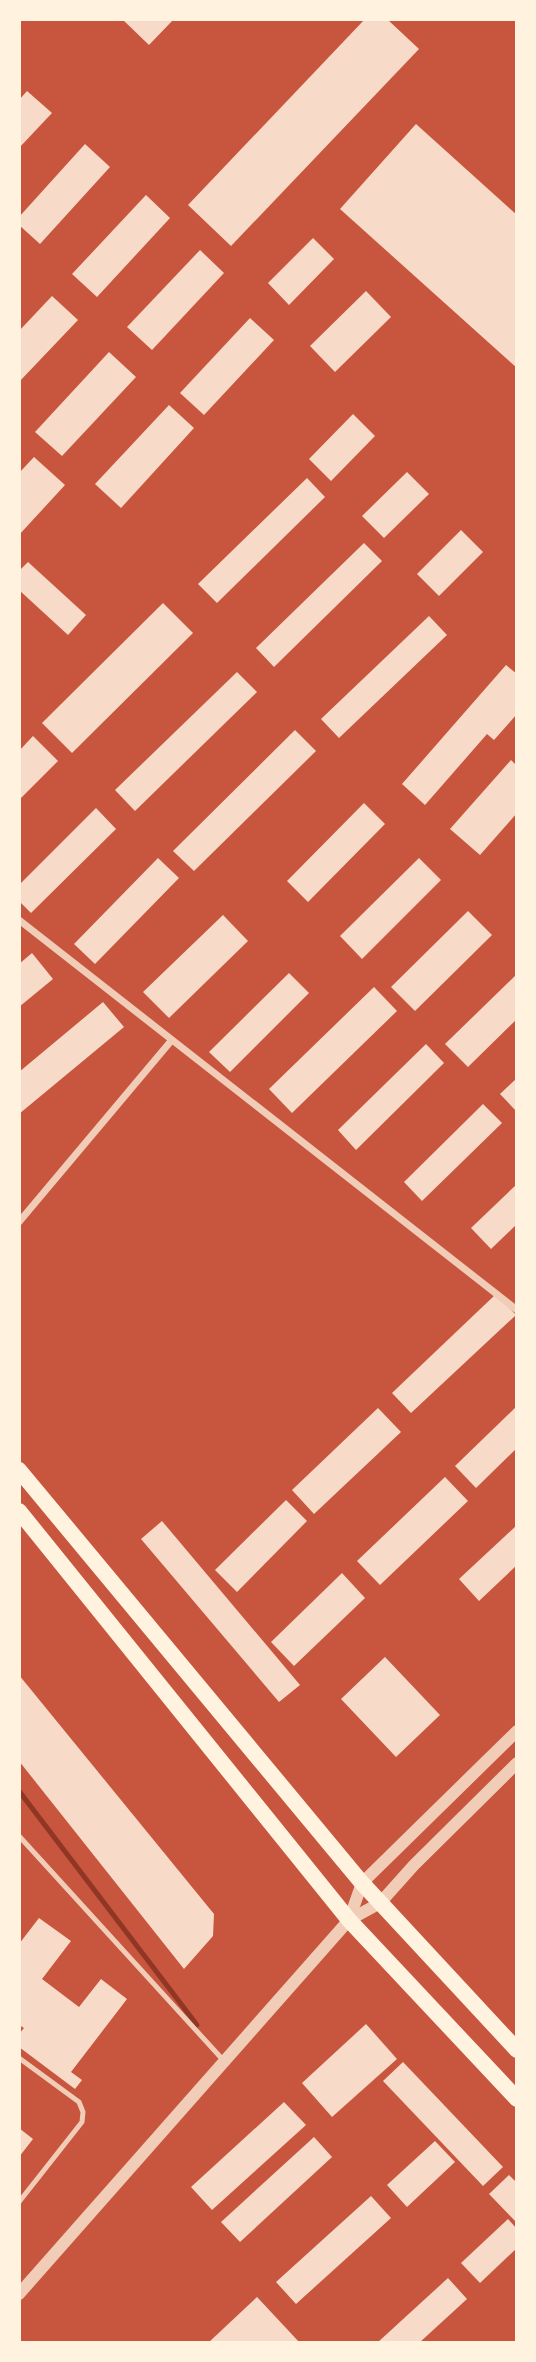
<svg xmlns="http://www.w3.org/2000/svg" width="536" height="2362" viewBox="0 0 536 2362" font-family="'Open Sans',sans-serif">
<style>
.lines{fill:none;stroke-linecap:round;stroke-linejoin:round}
.stream{stroke:#8f3625;stroke-width:5}
.building{fill:#f7dbc8}
.service{stroke:#f1ccb7;stroke-width:5}
.minor{stroke:#f1ccb7;stroke-width:7}
.tertiary{stroke:#f1ccb7;stroke-width:12}
.primary{stroke:#fff3e0;stroke-width:16}
</style>
<rect width="100%" height="100%" fill="#c8553d"/>
<g class="lines">
<!-- stream -->
<polyline class="stream" points="19,1791 197,2025"/>
</g>
<!-- building -->
<g class="building">
<polygon points="122,19 174,19 149,45"/>
<polygon points="365,19 387,19 419,49 231,246 188,205"/>
<polygon points="27,91 52,113 19,148 19,100"/>
<polygon points="416,124 517,215 517,368 340,209"/>
<polygon points="85,144 110,167 40,244 19,225 19,217"/>
<polygon points="146,195 170,218 97,297 72,274"/>
<polygon points="313,238 334,259 289,305 268,283"/>
<polygon points="200,250 224,273 152,350 127,327"/>
<polygon points="366,291 391,317 335,372 310,346"/>
<polygon points="52,296 78,320 19,382 19,331"/>
<polygon points="250,318 274,340 204,415 180,393"/>
<polygon points="109,352 136,377 62,456 35,432"/>
<polygon points="169,405 194,428 121,508 95,484"/>
<polygon points="353,414 375,436 331,481 309,459"/>
<polygon points="34,457 65,485 19,535 19,473"/>
<polygon points="407,472 429,494 384,538 362,516"/>
<polygon points="307,478 325,497 217,603 198,584"/>
<polygon points="461,530 483,552 439,596 417,574"/>
<polygon points="364,543 382,561 274,667 256,648"/>
<polygon points="28,562 86,615 68,635 19,590 19,571"/>
<polygon points="163,603 193,633 72,753 42,723"/>
<polygon points="429,616 447,635 339,738 321,719"/>
<polygon points="506,665 517,674 517,714 494,740 487,734 425,805 402,784"/>
<polygon points="237,672 257,692 135,811 115,790"/>
<polygon points="295,730 316,751 194,871 173,851"/>
<polygon points="33,736 58,761 19,800 19,751"/>
<polygon points="511,760 517,766 517,813 480,855 450,829"/>
<polygon points="364,803 385,824 308,902 287,881"/>
<polygon points="96,808 116,829 31,913 19,901 19,885"/>
<polygon points="158,858 179,878 95,964 74,944"/>
<polygon points="419,858 441,880 362,959 340,936"/>
<polygon points="468,911 492,935 415,1011 391,987"/>
<polygon points="223,915 248,941 169,1018 143,992"/>
<polygon points="32,953 53,979 19,1007 19,964"/>
<polygon points="289,973 309,993 230,1072 209,1052"/>
<polygon points="517,974 517,1019 468,1067 445,1044"/>
<polygon points="374,987 397,1011 292,1113 269,1089"/>
<polygon points="103,1002 124,1027 19,1114 19,1072"/>
<polygon points="426,1044 444,1063 356,1150 338,1130"/>
<polygon points="517,1078 517,1112 500,1094"/>
<polygon points="483,1104 502,1123 422,1201 404,1182"/>
<polygon points="517,1184 517,1224 491,1249 471,1228"/>
<polygon points="496,1294 516,1315 411,1413 392,1393"/>
<polygon points="517,1406 517,1448 476,1488 455,1466"/>
<polygon points="378,1408 401,1432 314,1514 292,1490"/>
<polygon points="445,1477 468,1501 380,1585 357,1561"/>
<polygon points="286,1500 307,1521 237,1592 215,1570"/>
<polygon points="162,1521 300,1685 279,1702 141,1539"/>
<polygon points="517,1525 517,1565 479,1601 459,1579"/>
<polygon points="342,1573 365,1598 294,1666 271,1642"/>
<polygon points="385,1657 440,1715 396,1757 341,1699"/>
<polygon points="19,1675 214,1914 213,1936 184,1969 19,1761"/>
<polygon points="39,1918 71,1941 42,1979 79,2007 101,1979 127,1999 71,2072 82,2080 75,2089 19,2047 19,2034 24,2028 19,2025 19,1944"/>
<polygon points="366,2024 397,2059 332,2117 302,2083"/>
<polygon points="403,2062 503,2167 483,2186 383,2081"/>
<polygon points="284,2102 306,2125 212,2210 191,2187"/>
<polygon points="19,2128 33,2139 19,2157"/>
<polygon points="314,2137 332,2157 240,2242 221,2222"/>
<polygon points="435,2141 455,2162 407,2207 387,2185"/>
<polygon points="509,2175 517,2183 517,2223 489,2194"/>
<polygon points="371,2196 391,2218 296,2304 276,2282"/>
<polygon points="508,2219 517,2229 517,2248 480,2283 461,2263"/>
<polygon points="448,2278 467,2299 419,2343 377,2343"/>
<polygon points="257,2297 300,2343 208,2343"/>
</g>
<g class="lines">
<!-- service -->
<g class="service">
<polyline points="19,1836 224,2061"/>
<polyline points="19,2058 79,2102 83,2112 82,2122 19,2202"/>
</g>
<!-- minor -->
<g class="minor">
<polyline points="19,920 517,1310"/>
<polyline points="19,1222 171,1041"/>
</g>
<!-- tertiary -->
<g class="tertiary">
<polyline points="349,1920 362,1883 517,1731"/>
<polyline points="19,2294 349,1920 380,1903 414,1865 517,1763"/>
</g>
<!-- primary -->
<g class="primary">
<polyline points="19,1470 362,1883 517,2050"/>
<polyline points="19,1511 349,1920 517,2099"/>
</g>
</g>
<!-- border -->
<rect width="536" height="2362" fill="none" stroke="#fff3e0" stroke-width="42"/>
</svg>
